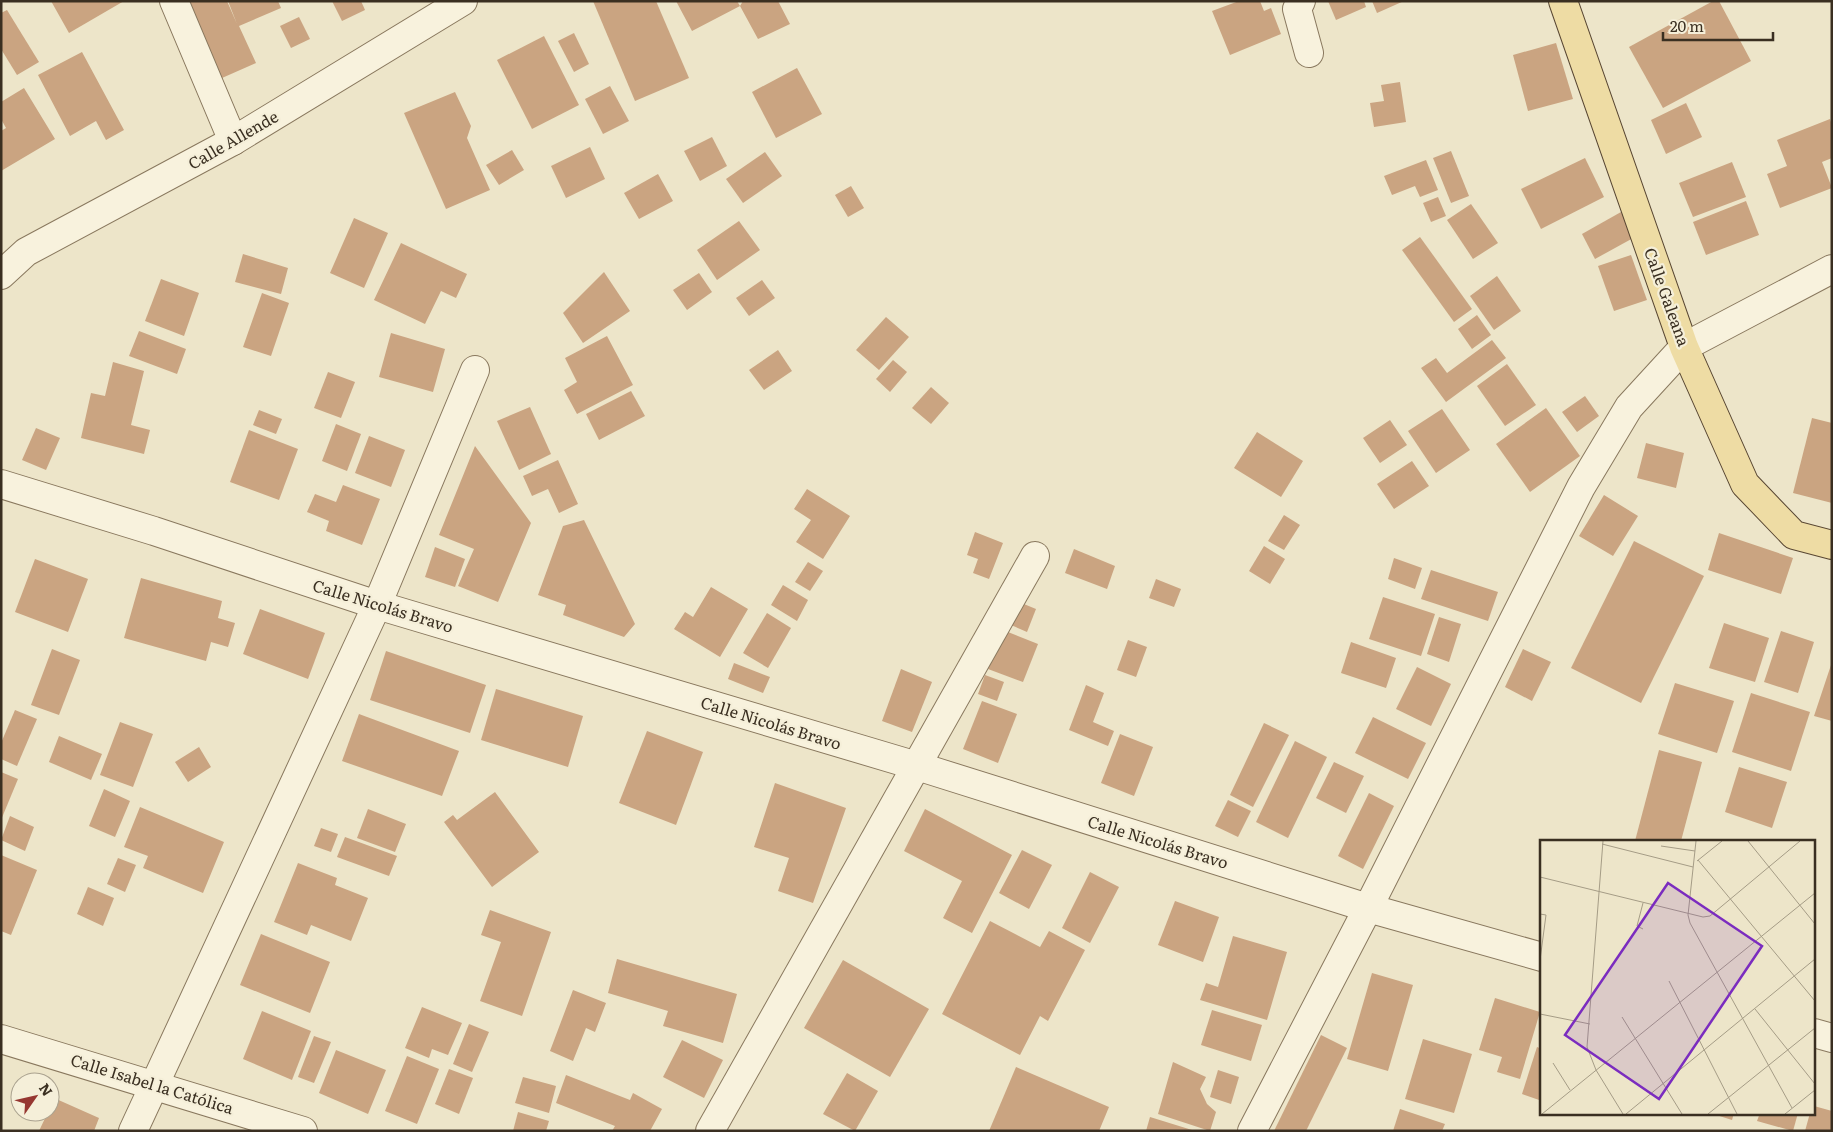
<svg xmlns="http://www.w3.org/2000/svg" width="1833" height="1132" viewBox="0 0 1833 1132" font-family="Literata,serif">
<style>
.building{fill:#caa481}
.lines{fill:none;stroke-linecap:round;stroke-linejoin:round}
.minor-casing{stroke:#89785e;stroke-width:30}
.primary-casing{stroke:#584632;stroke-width:30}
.minor{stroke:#f8f2dd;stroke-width:28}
.primary{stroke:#eedca4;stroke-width:28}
.labels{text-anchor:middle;stroke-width:4.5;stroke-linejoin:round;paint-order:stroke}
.street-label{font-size:16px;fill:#3a2f21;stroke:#f5efd9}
.inset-road{fill:none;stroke:#a59c86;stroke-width:1}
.view{fill:#7b2cbf;fill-opacity:0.15;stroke:#7b2cbf;stroke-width:2.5}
.inset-edge{fill:none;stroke:#3a2f21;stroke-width:2.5}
</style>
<rect width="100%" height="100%" fill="#ede5c9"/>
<!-- building -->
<g class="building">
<polygon points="51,1 124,1 69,33"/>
<polygon points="191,1 227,1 237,24 228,1 278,1 281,8 239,26 256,63 222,78 187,3"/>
<polygon points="332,1 361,1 365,10 342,21"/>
<polygon points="593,1 656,1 689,78 635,101"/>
<polygon points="676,1 737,1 740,6 743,1 778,1 790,24 758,39 740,6 692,31"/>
<polygon points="1239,1 1260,1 1264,11 1271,8 1281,34 1230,55 1212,11"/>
<polygon points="1328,1 1364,1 1366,7 1336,20"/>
<polygon points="1372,1 1404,1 1377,13"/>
<polygon points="1713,1 1719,1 1751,61 1663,108 1629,47"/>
<polygon points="7,10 39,62 17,75 1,49 1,13"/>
<polygon points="299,17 310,39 291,48 280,26"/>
<polygon points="574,33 589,64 574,72 558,41"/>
<polygon points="544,36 579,105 532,129 497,60"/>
<polygon points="1556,43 1573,99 1528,111 1513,55"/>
<polygon points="82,52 124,130 106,140 96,121 70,136 38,75"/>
<polygon points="797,68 822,114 776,138 752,92"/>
<polygon points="1400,82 1406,122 1374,127 1370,103 1384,101 1381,85"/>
<polygon points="610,86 629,121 603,134 585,99"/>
<polygon points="24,88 55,139 1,171 1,131 6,128 1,119 1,102"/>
<polygon points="455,92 471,126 467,138 490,190 446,209 404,113"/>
<polygon points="1686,103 1702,137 1666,154 1651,120"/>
<polygon points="1830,119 1832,125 1832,158 1822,162 1832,188 1780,208 1767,174 1787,166 1777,140"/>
<polygon points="712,137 727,166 700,181 684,151"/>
<polygon points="590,147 605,179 566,198 551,166"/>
<polygon points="512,150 524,170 499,185 486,165"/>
<polygon points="1451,151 1469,196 1451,203 1433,158"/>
<polygon points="765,152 782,176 743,203 726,179"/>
<polygon points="1585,158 1604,197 1541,229 1521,189"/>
<polygon points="1426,160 1438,190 1420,197 1415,186 1392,195 1384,176"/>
<polygon points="1732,162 1746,197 1693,217 1679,183"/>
<polygon points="658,174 673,201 639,219 624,193"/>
<polygon points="851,186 864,208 848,217 835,195"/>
<polygon points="1438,197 1446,216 1431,222 1423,203"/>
<polygon points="1746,201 1759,235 1706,255 1693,222"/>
<polygon points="1471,204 1498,243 1473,259 1447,220"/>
<polygon points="1621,212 1635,237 1595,259 1582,234"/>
<polygon points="354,218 388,233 364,288 330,273"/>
<polygon points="739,221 760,250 717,280 697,250"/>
<polygon points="1420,237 1472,309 1454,322 1402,250"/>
<polygon points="401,243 467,274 456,298 441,291 425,324 374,300"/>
<polygon points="243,254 288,268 281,294 235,282"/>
<polygon points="1631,255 1647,300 1614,311 1598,266"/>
<polygon points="604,272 630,311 583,343 563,313"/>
<polygon points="699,273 712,292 687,310 673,290"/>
<polygon points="1497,276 1521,311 1494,330 1470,296"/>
<polygon points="161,279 199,293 184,336 145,321"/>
<polygon points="762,280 775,298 749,316 736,298"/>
<polygon points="262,293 289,303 271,356 243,347"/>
<polygon points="1477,315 1491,335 1472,349 1458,329"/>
<polygon points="886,317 909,337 879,370 856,350"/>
<polygon points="139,331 186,349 177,374 129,356"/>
<polygon points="391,333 445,349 433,392 379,377"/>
<polygon points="607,336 633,385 577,414 564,390 577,382 565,358"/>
<polygon points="1492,340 1506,358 1446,402 1421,368 1436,358 1447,373"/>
<polygon points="778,350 792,371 764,390 749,370"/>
<polygon points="893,360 907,372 890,392 876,379"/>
<polygon points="113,362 144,371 131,425 150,430 144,454 81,438 91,393 105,396"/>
<polygon points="1507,364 1536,405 1505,426 1477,386"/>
<polygon points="328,372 355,382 341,418 314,408"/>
<polygon points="931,387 949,403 931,424 912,408"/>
<polygon points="631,391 645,416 599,440 586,414"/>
<polygon points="1585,396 1599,416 1577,432 1562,412"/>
<polygon points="530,407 551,454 519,470 497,421"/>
<polygon points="1546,408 1580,456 1530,492 1496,444"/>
<polygon points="1442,409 1470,450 1436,473 1408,431"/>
<polygon points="259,410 282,419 276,434 253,425"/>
<polygon points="1812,418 1832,423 1832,503 1793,493"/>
<polygon points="1390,420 1407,445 1380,463 1363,438"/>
<polygon points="336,424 361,434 347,471 322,461"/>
<polygon points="36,428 60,438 46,470 22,460"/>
<polygon points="249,430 298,449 279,500 230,482"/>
<polygon points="1257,432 1303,461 1281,497 1234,468"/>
<polygon points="369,436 405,450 391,487 355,473"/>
<polygon points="1646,443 1684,453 1676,488 1637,478"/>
<polygon points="475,446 531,523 498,602 458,586 474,549 439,535"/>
<polygon points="558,460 578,504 559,513 548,489 532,496 523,476"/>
<polygon points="1412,461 1429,486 1394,509 1377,484"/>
<polygon points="343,485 380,499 362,545 326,531 329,521 307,512 315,494 336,502"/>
<polygon points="807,489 850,516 823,559 796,542 811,520 794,509"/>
<polygon points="1604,495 1638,516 1613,556 1579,536"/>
<polygon points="1284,515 1300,525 1284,550 1268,541"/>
<polygon points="584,520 635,624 624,637 563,615 566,605 538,595 563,526"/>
<polygon points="975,532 1003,543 989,579 973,573 978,559 967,555"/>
<polygon points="1719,533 1793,558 1781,594 1708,570"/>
<polygon points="1634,541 1704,576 1641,703 1571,668"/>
<polygon points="1264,546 1285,559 1270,584 1249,571"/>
<polygon points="435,547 465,559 455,587 425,577"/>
<polygon points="1074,549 1115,566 1107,589 1065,573"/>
<polygon points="1394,558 1422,568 1415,589 1388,579"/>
<polygon points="35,559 88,579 68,632 15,612"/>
<polygon points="808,562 823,571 810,591 795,582"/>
<polygon points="1431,570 1498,592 1488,621 1421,599"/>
<polygon points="141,578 222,601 218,618 235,623 228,647 211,642 206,661 124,638"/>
<polygon points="1156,579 1181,589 1174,607 1149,598"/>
<polygon points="783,585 808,600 797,621 771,605"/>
<polygon points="711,587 748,609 720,657 674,629 685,612 693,617"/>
<polygon points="1383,597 1435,614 1421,656 1369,639"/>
<polygon points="1019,602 1036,609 1027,632 1011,625"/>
<polygon points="260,609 325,633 308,679 243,654"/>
<polygon points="767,613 791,628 768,668 743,653"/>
<polygon points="1439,617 1461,624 1449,662 1427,654"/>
<polygon points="1724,623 1769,638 1755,682 1709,668"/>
<polygon points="1003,630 1038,644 1023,682 988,669"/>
<polygon points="1781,631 1814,642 1798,693 1764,682"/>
<polygon points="1128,640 1147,647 1136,677 1117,670"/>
<polygon points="1351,642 1396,658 1386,688 1341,673"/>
<polygon points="52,649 80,660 59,715 31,705"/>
<polygon points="1523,649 1551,662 1532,701 1505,687"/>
<polygon points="386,651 486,685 470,733 370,700"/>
<polygon points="1832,662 1832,721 1814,716"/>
<polygon points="734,663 770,677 763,693 728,679"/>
<polygon points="1417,667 1451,684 1431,726 1396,709"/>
<polygon points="901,669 932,682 912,732 882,721"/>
<polygon points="985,675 1004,682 997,701 978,694"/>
<polygon points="1675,683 1734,701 1717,753 1658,734"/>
<polygon points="1086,685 1104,693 1093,722 1114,731 1108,746 1069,730"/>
<polygon points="496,689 583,716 568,767 481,740"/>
<polygon points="1751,693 1810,712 1791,771 1732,752"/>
<polygon points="982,701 1017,714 998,763 963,749"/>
<polygon points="15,710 37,719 17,766 1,759 1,743"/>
<polygon points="359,714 459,751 442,796 342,761"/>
<polygon points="1373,717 1426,743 1408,779 1355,753"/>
<polygon points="120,722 153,734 133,787 100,775"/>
<polygon points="1264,723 1289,735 1253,807 1230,795"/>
<polygon points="647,731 703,752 676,825 619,803"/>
<polygon points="1120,734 1153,747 1134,796 1101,783"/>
<polygon points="59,736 102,754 91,780 49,762"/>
<polygon points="1295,741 1327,757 1288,838 1256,822"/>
<polygon points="199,747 211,767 188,782 175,762"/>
<polygon points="1659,750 1702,762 1681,841 1635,841"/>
<polygon points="1334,762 1364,776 1346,813 1316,798"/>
<polygon points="1739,767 1787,782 1772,828 1725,812"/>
<polygon points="1,772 18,779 1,820"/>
<polygon points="775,783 846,808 813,903 778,891 789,858 754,847"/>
<polygon points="104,789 130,801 115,837 89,826"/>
<polygon points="495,792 539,852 492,887 444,822 453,815 457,820"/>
<polygon points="1369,793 1394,806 1363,869 1338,856"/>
<polygon points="1228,800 1251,811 1238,837 1215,826"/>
<polygon points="140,807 224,842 203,893 143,868 148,856 124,847"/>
<polygon points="368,809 406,824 395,852 357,838"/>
<polygon points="925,809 1012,855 972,933 943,918 962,881 904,851"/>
<polygon points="10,816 34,827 25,851 1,840"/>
<polygon points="321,828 338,834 331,852 314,846"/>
<polygon points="345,837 397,856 389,876 337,857"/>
<polygon points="1022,850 1052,865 1029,909 999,893"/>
<polygon points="1,855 37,870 11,935 1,931"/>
<polygon points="118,858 136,865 125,892 107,884"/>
<polygon points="298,863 337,878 335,885 368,898 351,941 311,925 307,935 274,922"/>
<polygon points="1090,872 1119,887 1090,943 1062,928"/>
<polygon points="88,887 114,898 103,926 77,914"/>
<polygon points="1175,901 1219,917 1203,962 1158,945"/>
<polygon points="490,910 551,932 522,1016 480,1001 501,942 481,935"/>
<polygon points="990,921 1040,947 1049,931 1085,950 1048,1021 1040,1016 1020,1055 942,1014"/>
<polygon points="261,934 330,962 310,1013 240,985"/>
<polygon points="1233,936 1287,952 1267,1020 1200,1000 1206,983 1218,987"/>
<polygon points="617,959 737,994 723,1043 663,1026 668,1011 608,993"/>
<polygon points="843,960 929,1009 890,1077 804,1028"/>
<polygon points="1372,973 1413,985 1388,1071 1347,1059"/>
<polygon points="573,990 606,1003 595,1032 586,1028 573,1061 550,1051"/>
<polygon points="1495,998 1540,1012 1520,1079 1497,1072 1502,1057 1479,1050"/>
<polygon points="422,1007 462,1023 448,1055 432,1049 429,1058 405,1048"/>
<polygon points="1212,1010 1262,1025 1251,1061 1201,1045"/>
<polygon points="262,1011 311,1031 292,1080 243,1059"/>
<polygon points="469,1024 489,1032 472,1072 453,1064"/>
<polygon points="1321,1035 1347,1048 1306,1131 1274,1131"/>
<polygon points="314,1036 331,1042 314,1083 298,1077"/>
<polygon points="1423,1039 1472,1054 1454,1113 1405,1099"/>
<polygon points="682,1040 723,1060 704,1098 663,1077"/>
<polygon points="1537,1047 1542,1049 1542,1101 1522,1094"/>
<polygon points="336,1050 386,1070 368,1114 319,1093"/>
<polygon points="407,1056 439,1069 417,1124 385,1111"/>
<polygon points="1173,1062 1206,1077 1200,1089 1207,1104 1216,1112 1210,1131 1158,1114"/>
<polygon points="1016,1067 1109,1107 1099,1131 989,1131"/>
<polygon points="449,1069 473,1078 459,1114 435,1104"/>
<polygon points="1218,1070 1239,1077 1231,1104 1210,1097"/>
<polygon points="847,1073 878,1091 855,1131 823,1114"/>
<polygon points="566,1075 630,1100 633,1093 662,1109 650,1131 612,1131 615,1126 556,1103"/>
<polygon points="523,1077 556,1086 549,1113 515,1103"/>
<polygon points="54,1098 99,1118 94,1131 39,1131 48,1112 50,1112"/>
<polygon points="1814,1106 1832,1111 1832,1131 1805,1131 1810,1113 1814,1113"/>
<polygon points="1400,1109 1445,1124 1442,1131 1393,1131"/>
<polygon points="518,1112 549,1121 546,1131 513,1131"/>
<polygon points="1710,1113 1734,1113 1732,1120"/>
<polygon points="1760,1113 1798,1113 1793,1131 1757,1121"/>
<polygon points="1150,1117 1192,1130 1192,1131 1146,1131"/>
</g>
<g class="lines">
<!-- minor casing -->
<g class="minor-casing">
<g id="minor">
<polyline points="174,1 233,141"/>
<polyline points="1301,1 1297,9 1309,53"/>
<polyline points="1,275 26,252 233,141 463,1"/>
<polyline points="1,484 154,531 377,605 917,766 1368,908 1542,957"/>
<polyline points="1814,1033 1832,1038"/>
<polyline points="1,1039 303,1131"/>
<polyline points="133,1131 377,605 475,370"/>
<polyline points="710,1131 1035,556"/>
<polyline points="1252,1131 1368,908 1581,487 1629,407 1684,347 1832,269"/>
</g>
</g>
<!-- primary casing -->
<g class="primary-casing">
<polyline id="primary" points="1563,1 1684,347 1745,484 1794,535 1832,545"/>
</g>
<!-- minor -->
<use href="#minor" class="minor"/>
<!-- primary -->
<use href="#primary" class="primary"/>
</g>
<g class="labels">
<!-- street labels -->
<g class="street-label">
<text transform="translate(233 140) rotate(-30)" y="6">Calle Allende</text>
<text transform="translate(1667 297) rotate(70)" y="6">Calle Galeana</text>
<text transform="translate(383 606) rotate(17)" y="6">Calle Nicolás Bravo</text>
<text transform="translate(771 723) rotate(17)" y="6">Calle Nicolás Bravo</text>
<text transform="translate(1158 842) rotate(17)" y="6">Calle Nicolás Bravo</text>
<text transform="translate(152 1084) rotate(17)" y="6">Calle Isabel la Católica</text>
</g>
</g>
<!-- overview -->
<g transform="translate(1540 840)">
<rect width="275" height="275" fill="#ede5c9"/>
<path class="inset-road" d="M63 1 47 207 56 230 83 274M156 1 148 75 150 83 252 268M208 1 229 27M62 4 153 27M121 6 155 11M158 20 275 161M157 21 182 1M229 27 275 84M0 37 163 77 170 76 260 1M0 74 6 75 0 120M103 89 97 86 103 63M129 141 197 274M215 169 275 244M0 174 50 184M82 177 142 274M13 223 30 250M2 274 275 53M86 274 275 119M168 274 275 188M245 274 275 250"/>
<path class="view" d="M128 43 222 106 119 259 25 195Z"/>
<rect width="275" height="275" class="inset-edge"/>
</g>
<!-- border -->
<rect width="1833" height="1132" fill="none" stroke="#3a2f21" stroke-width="5"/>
<!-- north arrow -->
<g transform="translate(35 1097) rotate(56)"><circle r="24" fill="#f5efd9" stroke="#aaa28f"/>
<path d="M0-4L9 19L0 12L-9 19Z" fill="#963731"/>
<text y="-8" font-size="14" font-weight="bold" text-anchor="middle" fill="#3a2f21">N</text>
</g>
<!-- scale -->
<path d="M1663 32v8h110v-8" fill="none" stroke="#3a2f21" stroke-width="2.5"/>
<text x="1670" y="32" font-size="15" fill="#3a2f21" stroke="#f5efd9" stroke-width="4" paint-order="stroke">20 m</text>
</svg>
